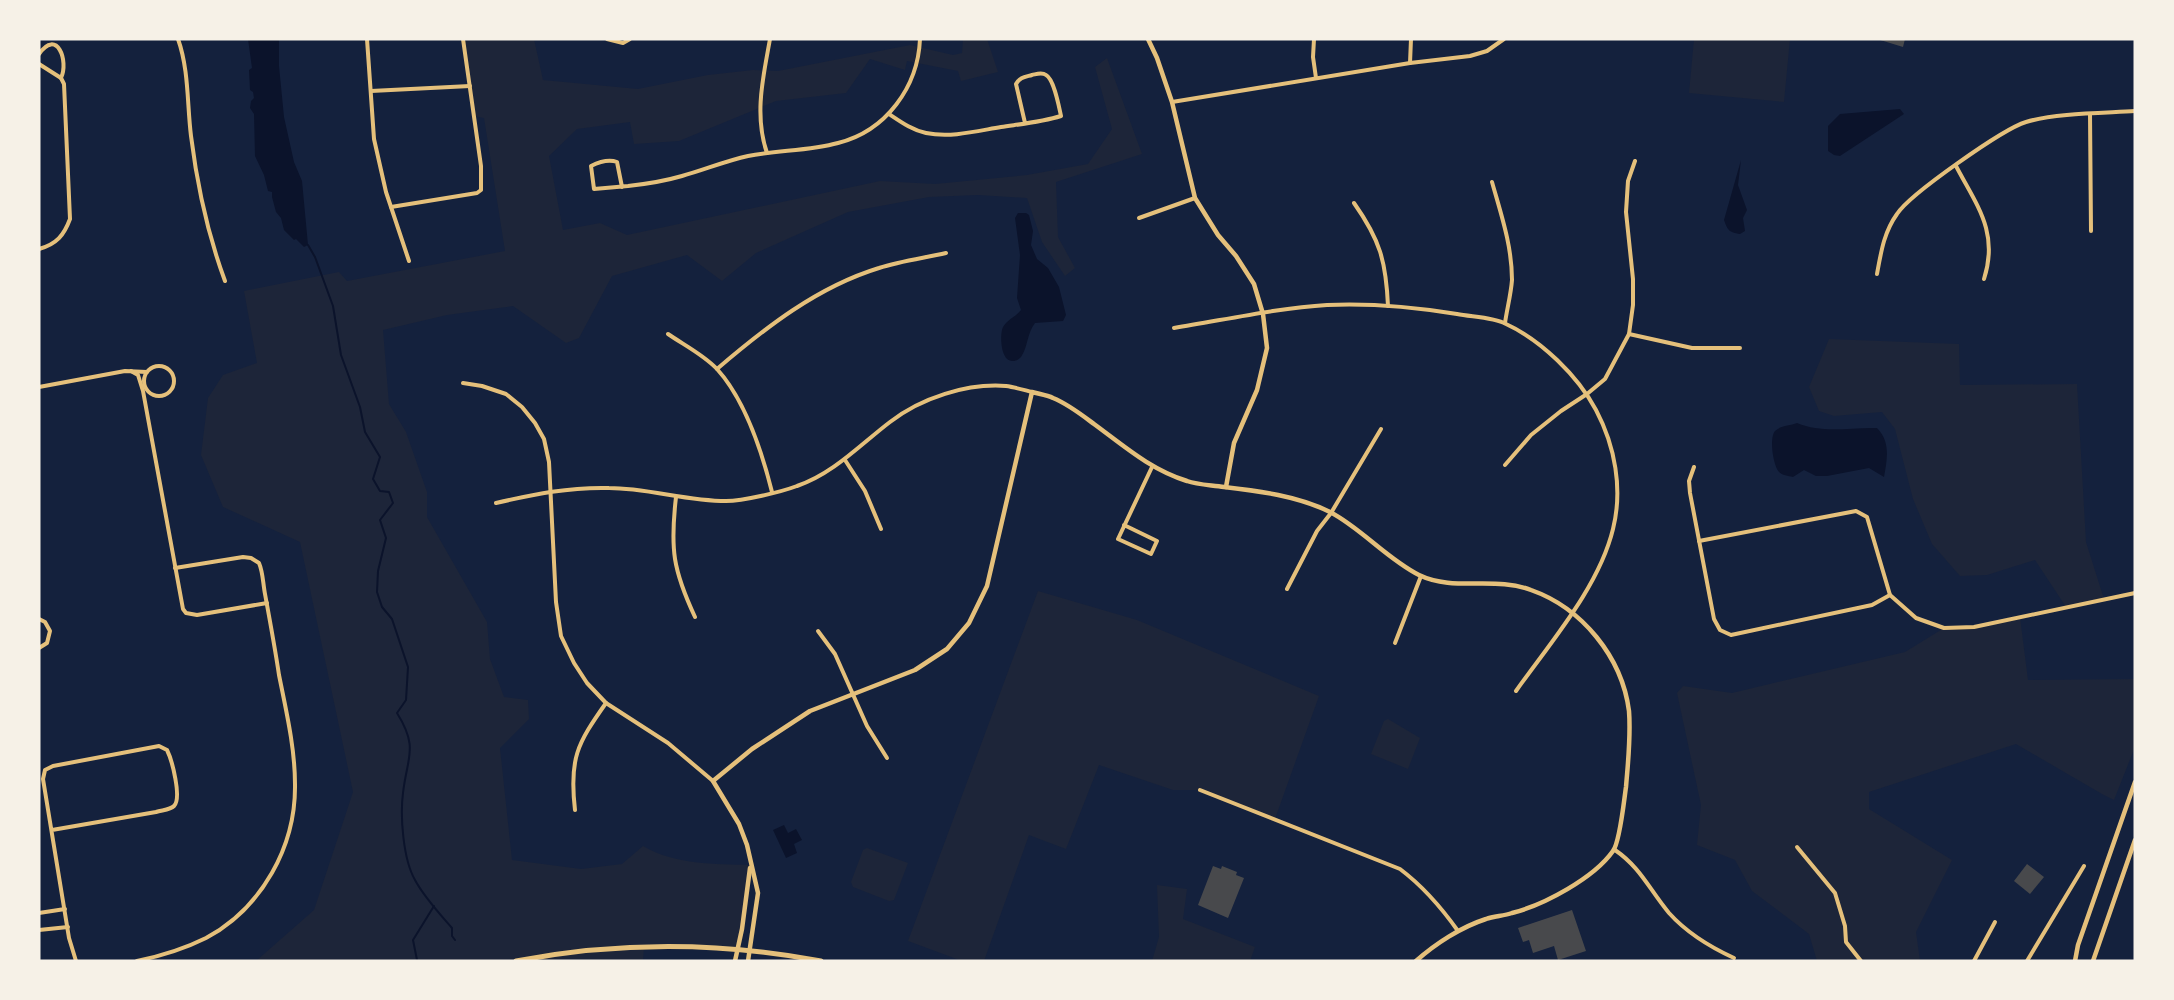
<svg xmlns="http://www.w3.org/2000/svg" width="2174" height="1000" viewBox="0 0 2174 1000" font-family="Arial,sans-serif">
<style>
.green{fill:#1d2539}
.water{fill:#0b132b}
.lines{fill:none;stroke-linecap:round;stroke-linejoin:round}
.stream{stroke:#0b132b;stroke-width:2}
.building{fill:#48494c}
.minor{stroke:#e5c07b;stroke-width:4}
.tertiary{stroke:#e5c07b;stroke-width:4.5}
.secondary{stroke:#e5c07b;stroke-width:5}
</style>
<rect width="100%" height="100%" fill="#14213d"/>
<!-- green -->
<g class="green">
<path d="M463 39H534L543 80 638 89 708 75 753 70 778 71 910 45 953 55 962 53 963 39H987L998 72 961 81 958 71 907 61 905 70 870 59 846 93 776 101 679 141 634 144 630 122 577 129 549 156 563 230 600 223 627 235 880 181 935 184 1027 175 1088 164 1112 129 1095 67 1107 58 1142 154 1056 182 1058 237 1075 268 1065 276 1042 242 1027 198 978 195 929 197 848 212 756 253 722 281 687 255 612 276 579 338 566 343 513 306 447 315 383 330 389 404 406 432 427 492V517L487 622 490 659 504 697 528 700 529 719 500 748 512 860 581 869 622 864 643 846C675 865 715 864 751 865L737 949 644 947 643 961H256L314 910 353 792 300 542 223 507 201 455 208 398 223 375 257 363 244 291 339 272 347 281 505 251 484 118 474 116Z"/>
<polygon points="1694,39 1790,39 1784,102 1689,93"/>
<polygon points="1829,339 1959,344 1960,385 2077,384 2086,542 2104,599 2066,607 2035,560 1987,575 1960,576 1932,544 1913,499 1895,429 1882,412 1834,416 1819,411 1809,387"/>
<polygon points="1038,591 1137,620 1319,696 1275,819 1200,790 1173,790 1099,765 1066,849 1029,835 984,961 962,961 908,941"/>
<polygon points="2020,617 2028,680 2135,679 2135,747 2114,800 2102,794 2016,744 1869,792 1869,809 1952,860 1916,932 1920,961 1817,961 1809,934 1752,891 1735,860 1697,845 1701,805 1677,693 1683,686 1732,693 1905,652 1944,628 1974,627"/>
<polygon points="1388,719 1420,738 1408,769 1371,754 1384,721"/>
<polygon points="867,848 908,863 894,900 889,901 853,887 851,882 863,850"/>
<polygon points="1157,885 1187,889 1183,919 1255,947 1250,961 1152,961 1159,937"/>
</g>
<!-- water -->
<g class="water">
<polygon points="248,39 279,39 279,66 284,117 294,162 302,181 308,245 304,247 296,239 294,240 284,230 281,218 276,212 272,197 272,192 268,191 264,175 255,156 254,114 250,108 251,101 254,98 253,92 250,90 249,70 252,68"/>
<polygon points="1900,109 1904,114 1840,156 1834,155 1828,151 1828,126 1840,114"/>
<path d="M1741 160 1738 185 1747 210 1743 218 1745 231 1740 234C1729 232 1728 231 1724 220Z"/>
<path d="M1018 213H1026L1029 215 1033 231 1031 245 1037 259 1048 268 1059 287 1066 315 1063 321 1035 323C1027 333 1028 347 1021 357 1018 360 1016 361 1013 361 1001 362 1000 338 1002 330 1004 321 1016 317 1021 310L1017 298 1020 255 1015 218Z"/>
<path d="M1797 423C1823 434 1851 427 1877 428 1891 442 1887 460 1884 477L1869 468 1827 476H1816L1804 470 1793 477C1788 476 1782 475 1779 472 1773 465 1769 438 1775 431 1781 425 1790 426 1797 423Z"/>
<polygon points="784,825 788,833 796,829 802,840 794,844 797,853 786,858 773,830"/>
</g>
<g class="lines">
<!-- stream -->
<g class="stream">
<path d="M308 245 315 257 333 306 341 355 360 407 365 432 380 457 373 479 380 491 389 492 393 503 380 520 386 538 378 571 377 592 382 607 392 619 408 667 406 700 397 713C419 748 407 757 403 793 400 816 403 859 415 880 424 897 439 913 452 928V936L455 940"/>
<polyline points="417,960 413,940 434,906"/>
</g>
</g>
<!-- building -->
<g class="building">
<polygon points="1877,39 1905,39 1903,47"/>
<polygon points="2027,864 2044,877 2030,894 2014,881"/>
<polygon points="1213,866 1221,869 1222,866 1237,872 1236,875 1244,878 1228,918 1198,905"/>
<polygon points="1572,910 1586,951 1558,960 1554,946 1533,953 1529,940 1523,942 1518,928"/>
</g>
<g class="lines">
<!-- minor -->
<g class="minor">
<path d="M178 39C189 70 187 104 191 136 197 184 208 235 225 281"/>
<polyline points="367,39 374,139 386,192 409,261"/>
<polyline points="607,39 623,43 630,39"/>
<polyline points="1314,39 1313,57 1316,78"/>
<path d="M39 54C57 28 69 61 61 78L64 84 70 219C64 235 57 244 39 249"/>
<polyline points="1410,63 1411,39"/>
<polyline points="39,64 61,78"/>
<polyline points="371,91 470,86"/>
<polyline points="1172,102 1410,63 1470,56 1487,51 1504,39"/>
<path d="M889 114C901 122 912 130 926 133 951 138 977 131 1001 127 1021 124 1042 122 1061 116 1059 107 1054 79 1046 75 1042 72 1037 74 1032 75 1025 77 1020 77 1016 84L1025 123"/>
<polyline points="2090,114 2091,231"/>
<path d="M767 153C754 115 763 78 770 39"/>
<path d="M1956 166C1977 206 1999 232 1984 279"/>
<path d="M1492 182C1501 214 1512 246 1512 280 1511 294 1507 309 1505 323"/>
<path d="M622 187 617 162C609 159 599 162 591 166L594 189 628 186C646 184 665 181 682 176 704 170 725 161 748 156 778 150 809 151 838 143 886 131 918 87 920 39"/>
<path d="M1354 203C1380 240 1386 261 1388 306"/>
<polyline points="391,207 477,193 481,190 481,166 463,39"/>
<polyline points="1139,218 1195,198"/>
<path d="M1877 274C1881 252 1884 232 1897 214 1910 194 2003 129 2026 122 2055 113 2104 113 2135 111"/>
<path d="M1174 328C1224 320 1277 308 1327 305 1370 303 1414 307 1457 314 1472 317 1493 317 1506 324 1541 340 1578 376 1596 410 1615 446 1623 489 1613 529 1599 587 1550 643 1516 691"/>
<path d="M668 334C684 345 704 355 717 369 746 401 762 452 772 492"/>
<polyline points="1629,334 1692,348 1740,348"/>
<circle cx="159" cy="381" r="15"/>
<path d="M717 369C765 328 817 287 879 268 900 261 924 258 946 253"/>
<polyline points="131,371 138,375 143,391 183,609 186,613 197,615 267,603"/>
<polyline points="463,383 482,386 506,394 522,407 535,423 544,439 549,462 556,602 561,636 574,663 587,683 606,703 668,743 713,781"/>
<polyline points="39,387 125,371 147,372"/>
<polyline points="845,460 865,491 881,529"/>
<polyline points="1505,465 1531,435 1561,411 1587,394 1605,379 1629,334 1633,305 1633,279 1626,212 1628,181 1635,161"/>
<polyline points="1694,467 1689,481 1690,493 1714,619 1720,630 1731,635 1872,605 1890,595"/>
<path d="M676 497C670 549 673 570 695 617"/>
<path d="M496 503C535 494 569 487 609 488 648 488 686 501 726 501 743 501 781 492 797 486 833 474 861 444 890 422 921 398 967 383 1006 386 1014 387 1024 390 1032 392"/>
<polyline points="1124,525 1157,541 1151,554 1118,539 1152,467"/>
<polyline points="1699,541 1856,511 1867,517 1890,595 1916,618 1944,628 1974,627 2135,593"/>
<polyline points="1287,589 1317,531 1331,513 1381,429"/>
<polyline points="39,619 45,622 50,631 47,643 39,648"/>
<polyline points="818,631 835,654 867,726 887,758"/>
<polyline points="1395,643 1421,576"/>
<path d="M1200 790 1400 869C1424 887 1441 907 1458 931"/>
<path d="M575 810C569 759 577 744 606 703"/>
<path d="M52 830 156 812C162 810 170 810 174 806 182 798 172 760 167 750L159 746 53 766 45 770 43 779 69 938 76 961"/>
<polyline points="1797,847 1835,893 1845,926 1846,942 1861,961"/>
<path d="M1615 850C1641 868 1649 889 1669 913 1687 933 1710 947 1734 958"/>
<polyline points="39,913 65,909"/>
<polyline points="39,930 68,927"/>
<path d="M137 961C161 956 184 949 206 938 262 908 296 846 295 784 295 748 286 710 279 675 275 648 270 621 265 594 263 584 263 572 259 563L251 558 243 557 175 568"/>
<polyline points="1974,961 1995,922"/>
<polyline points="2027,961 2084,866"/>
</g>
<!-- tertiary -->
<g class="tertiary">
<polyline points="1148,39 1157,58 1172,102 1195,198 1218,235 1236,256 1254,284 1263,314 1267,348 1257,390 1234,443 1226,487"/>
<polyline points="735,961 742,929 750,868"/>
<path d="M748 961 758 893 747 845 739 824 713 781 752 749 810 711 915 670 947 649 969 623 987 586 1032 392C1039 394 1047 395 1053 398 1068 404 1082 415 1094 424 1124 446 1151 470 1187 481 1198 485 1212 485 1224 487 1259 491 1298 496 1330 512 1361 528 1387 559 1419 575 1454 592 1495 576 1531 590 1582 608 1622 657 1629 711 1631 737 1628 762 1626 787 1624 800 1620 842 1613 851 1594 878 1544 905 1512 913 1504 916 1494 916 1486 919 1461 927 1435 944 1416 961"/>
<polyline points="2075,961 2078,945 2135,782"/>
<polyline points="2093,961 2135,840"/>
</g>
<!-- secondary -->
<path class="secondary" d="M516 961C616 942 720 942 821 961"/>
</g>
<!-- border -->
<rect width="2174" height="1000" fill="none" stroke="#f6f1e7" stroke-width="81"/>
</svg>
